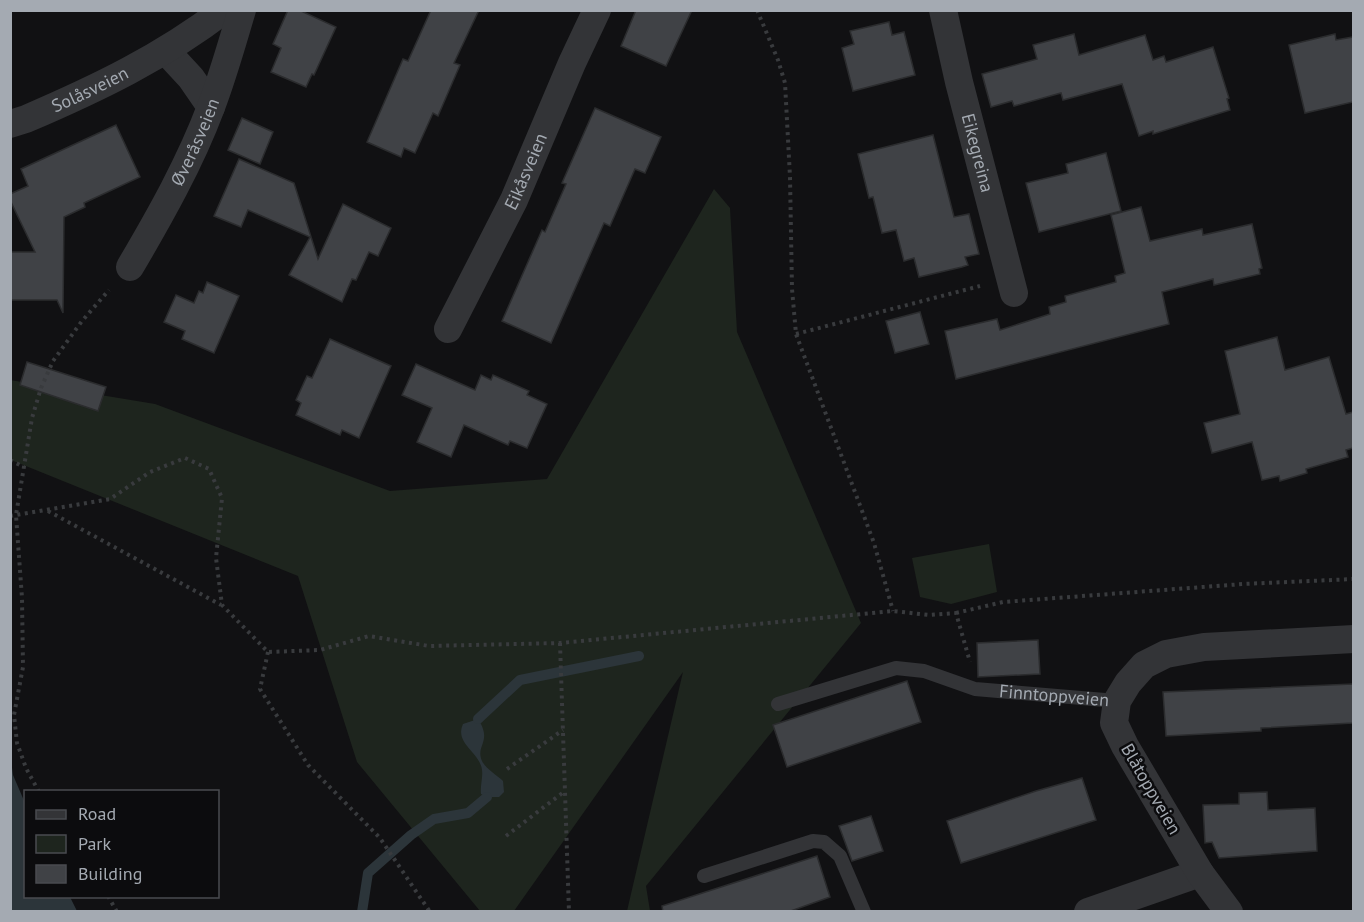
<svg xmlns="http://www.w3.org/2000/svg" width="1364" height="922" viewBox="0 0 1364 922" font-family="'PT Sans',sans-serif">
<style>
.green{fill:#1e251e}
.water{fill:#2c353a}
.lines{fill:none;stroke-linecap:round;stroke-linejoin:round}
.stream{stroke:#2c353a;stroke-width:10}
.building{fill:#404246;stroke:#2b2c2e;stroke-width:1.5}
.path{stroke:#393b3e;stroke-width:4;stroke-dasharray:3 4.5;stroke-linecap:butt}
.lane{stroke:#333437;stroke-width:14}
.street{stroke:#333437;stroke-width:28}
.labels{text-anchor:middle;stroke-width:5;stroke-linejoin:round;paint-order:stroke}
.street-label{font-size:18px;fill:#a4aab2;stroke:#0c0c0e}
</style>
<rect width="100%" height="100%" fill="#111113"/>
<!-- green -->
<g class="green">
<polygon points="714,189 730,208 737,332 861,623 646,886 650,911 627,911 683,672 514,911 480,911 357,762 298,576 11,460 10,380 155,404 390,491 547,479"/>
<polygon points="989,544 997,592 951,604 920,597 912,558"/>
</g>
<!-- water -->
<g class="water">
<path d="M478 719C493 742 475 745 482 761 485 768 498 776 503 781L504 792 499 797H487L481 794C480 786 483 778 482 770 480 752 454 744 463 724Z"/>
<polygon points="11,760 13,775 25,803 26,896 70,897 77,911 11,911"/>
</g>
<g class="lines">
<!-- stream -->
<g class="stream">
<polyline points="478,719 520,680 639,656"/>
<polyline points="362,912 368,873 411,835 434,819 468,813 487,797"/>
</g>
</g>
<!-- building -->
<g class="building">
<polygon points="288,10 299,10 336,27 314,75 312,74 306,87 271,72 281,48 273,44"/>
<polygon points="431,10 479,10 454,63 460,65 438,116 433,113 415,153 404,148 401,157 367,142 403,59 408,61"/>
<polygon points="636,10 692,10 666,66 621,46"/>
<polygon points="889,22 892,35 904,32 915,75 853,91 842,48 854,44 850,31"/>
<polygon points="1074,34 1079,55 1145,35 1153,60 1164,56 1166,62 1213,47 1229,98 1227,99 1230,110 1153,134 1153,131 1139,136 1122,84 1063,100 1061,93 1014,106 1012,101 991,107 982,74 1037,59 1033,45"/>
<polygon points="1335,34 1336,40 1353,37 1353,102 1305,113 1289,45"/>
<polygon points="595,108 661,137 645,173 635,169 610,226 604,223 551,343 502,321 542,230 545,232 566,184 562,183"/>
<polygon points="242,118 273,132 260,164 228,150"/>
<polygon points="116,125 140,177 84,203 85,207 64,217 63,313 57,300 10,300 10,252 35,252 10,200 10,194 28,186 21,169"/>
<polygon points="933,135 954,217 969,214 979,254 965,257 968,265 962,267 919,277 914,258 904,261 896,230 882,233 873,197 869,198 858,154"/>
<polygon points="1106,153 1121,211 1039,232 1026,183 1068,173 1066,164"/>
<polygon points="239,159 294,183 318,259 343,204 391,228 378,256 369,252 356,280 352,279 342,302 289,275 310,237 248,210 241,227 214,216"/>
<polygon points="1141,207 1150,241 1202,229 1203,235 1252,224 1262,268 1259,269 1260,274 1214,285 1213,279 1162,292 1169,324 956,379 945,331 997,319 1000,330 1050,314 1049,307 1066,302 1065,296 1116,282 1115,276 1125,273 1111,215"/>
<polygon points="207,282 239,296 214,353 182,339 185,331 164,322 176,295 194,303 199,291 203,293"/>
<polygon points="920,312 929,344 895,353 886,321"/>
<polygon points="1277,337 1285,370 1329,357 1346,414 1353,412 1353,448 1346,450 1348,457 1306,469 1307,473 1280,481 1279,476 1262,480 1252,442 1212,453 1204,423 1240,414 1225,351"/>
<polygon points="330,339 391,366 359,438 342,430 340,435 296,415 301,403 296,400 307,376 312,378"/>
<polygon points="27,362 106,387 98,411 20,385"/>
<polygon points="416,364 475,390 481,375 491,380 493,375 529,391 527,395 547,404 527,448 510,441 508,445 464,425 451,457 417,442 432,408 402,395"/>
<polygon points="1038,640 1040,674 978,677 977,643"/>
<polygon points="907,681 921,722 787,767 773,725"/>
<polygon points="1353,684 1353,723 1261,728 1261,731 1166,736 1163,692"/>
<polygon points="1082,778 1096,820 961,863 947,821 1036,791"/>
<polygon points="1267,792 1268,810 1315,808 1317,851 1219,858 1212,842 1205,843 1203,805 1239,804 1239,793"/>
<polygon points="871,816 883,851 852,861 839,826"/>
<polygon points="817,856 830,897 788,912 663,912 662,906"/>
</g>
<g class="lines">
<!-- path -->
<g class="path">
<polyline points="757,10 778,60 785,83 790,177 792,289 796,334 874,543 893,611"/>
<polyline points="796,334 980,286"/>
<polyline points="10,460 24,467"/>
<polyline points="48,511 221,605"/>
<polyline points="10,516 110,499 150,472 185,458 209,469 222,498 216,558 222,605 268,652 320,650 369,636 429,646 560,643 893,611 929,615 956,613 970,662"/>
<polyline points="956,613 1003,602 1243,584 1354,579"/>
<polyline points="560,643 569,912"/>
<polyline points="268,652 260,689 308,765 380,838 430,912"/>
<polyline points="507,769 563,730"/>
<polyline points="39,792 26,768 17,743 14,715 23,667 22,598 16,515 32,418 41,388 53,361 82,321 109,290"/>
<polyline points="506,836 565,791"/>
<polyline points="108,896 117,912"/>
</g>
<!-- lane -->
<g class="lane">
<path id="s1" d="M778 704 896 668 924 671 975 689 1117 701"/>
<polyline points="704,876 813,841 824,842 840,856 864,912"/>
</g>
<!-- street -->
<g class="street">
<path id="s2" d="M943 10 959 82 1014 293"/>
<polyline points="166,51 191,78 211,107"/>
<path id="s3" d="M10 124 26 119C96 89 163 57 224 10"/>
<path id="s4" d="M130 267C160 216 190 163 211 107 223 76 232 43 242 10"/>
<path id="s5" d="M448 329 514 200 572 63 597 10"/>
<polyline points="1088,912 1200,873"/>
<polyline points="1229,912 1200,873 1125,746 1114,723 1117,701 1128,683 1144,665 1166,654 1204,647 1354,639"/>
</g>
</g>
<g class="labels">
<!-- street labels -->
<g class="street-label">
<text dy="6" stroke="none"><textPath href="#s3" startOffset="87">Solåsveien</textPath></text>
<text dy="6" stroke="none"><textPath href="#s4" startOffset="141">Øveråsveien</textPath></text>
<text dy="6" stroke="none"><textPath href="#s2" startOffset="147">Eikegreina</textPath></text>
<text dy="6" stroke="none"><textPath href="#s5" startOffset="176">Eikåsveien</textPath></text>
<text dy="6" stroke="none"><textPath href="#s1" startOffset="285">Finntoppveien</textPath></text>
<text transform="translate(1151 789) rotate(60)" y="6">Blåtoppveien</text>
</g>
</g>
<!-- border -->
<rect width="1364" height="922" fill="none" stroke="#a4aab2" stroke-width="24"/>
<!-- legend -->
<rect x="24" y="790" width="195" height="108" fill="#0c0c0e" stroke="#494b50" stroke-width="1.5"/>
<rect x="36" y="810" width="30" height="9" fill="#333437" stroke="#494b50" stroke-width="1.5"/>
<text x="78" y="820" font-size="18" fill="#a4aab2">Road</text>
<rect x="36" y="835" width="30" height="18" fill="#1e251e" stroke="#494b50" stroke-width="1.5"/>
<text x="78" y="850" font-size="18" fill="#a4aab2">Park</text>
<rect x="36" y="865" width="30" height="18" fill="#404246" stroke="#494b50" stroke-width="1.5"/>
<text x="78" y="880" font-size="18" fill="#a4aab2">Building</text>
</svg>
